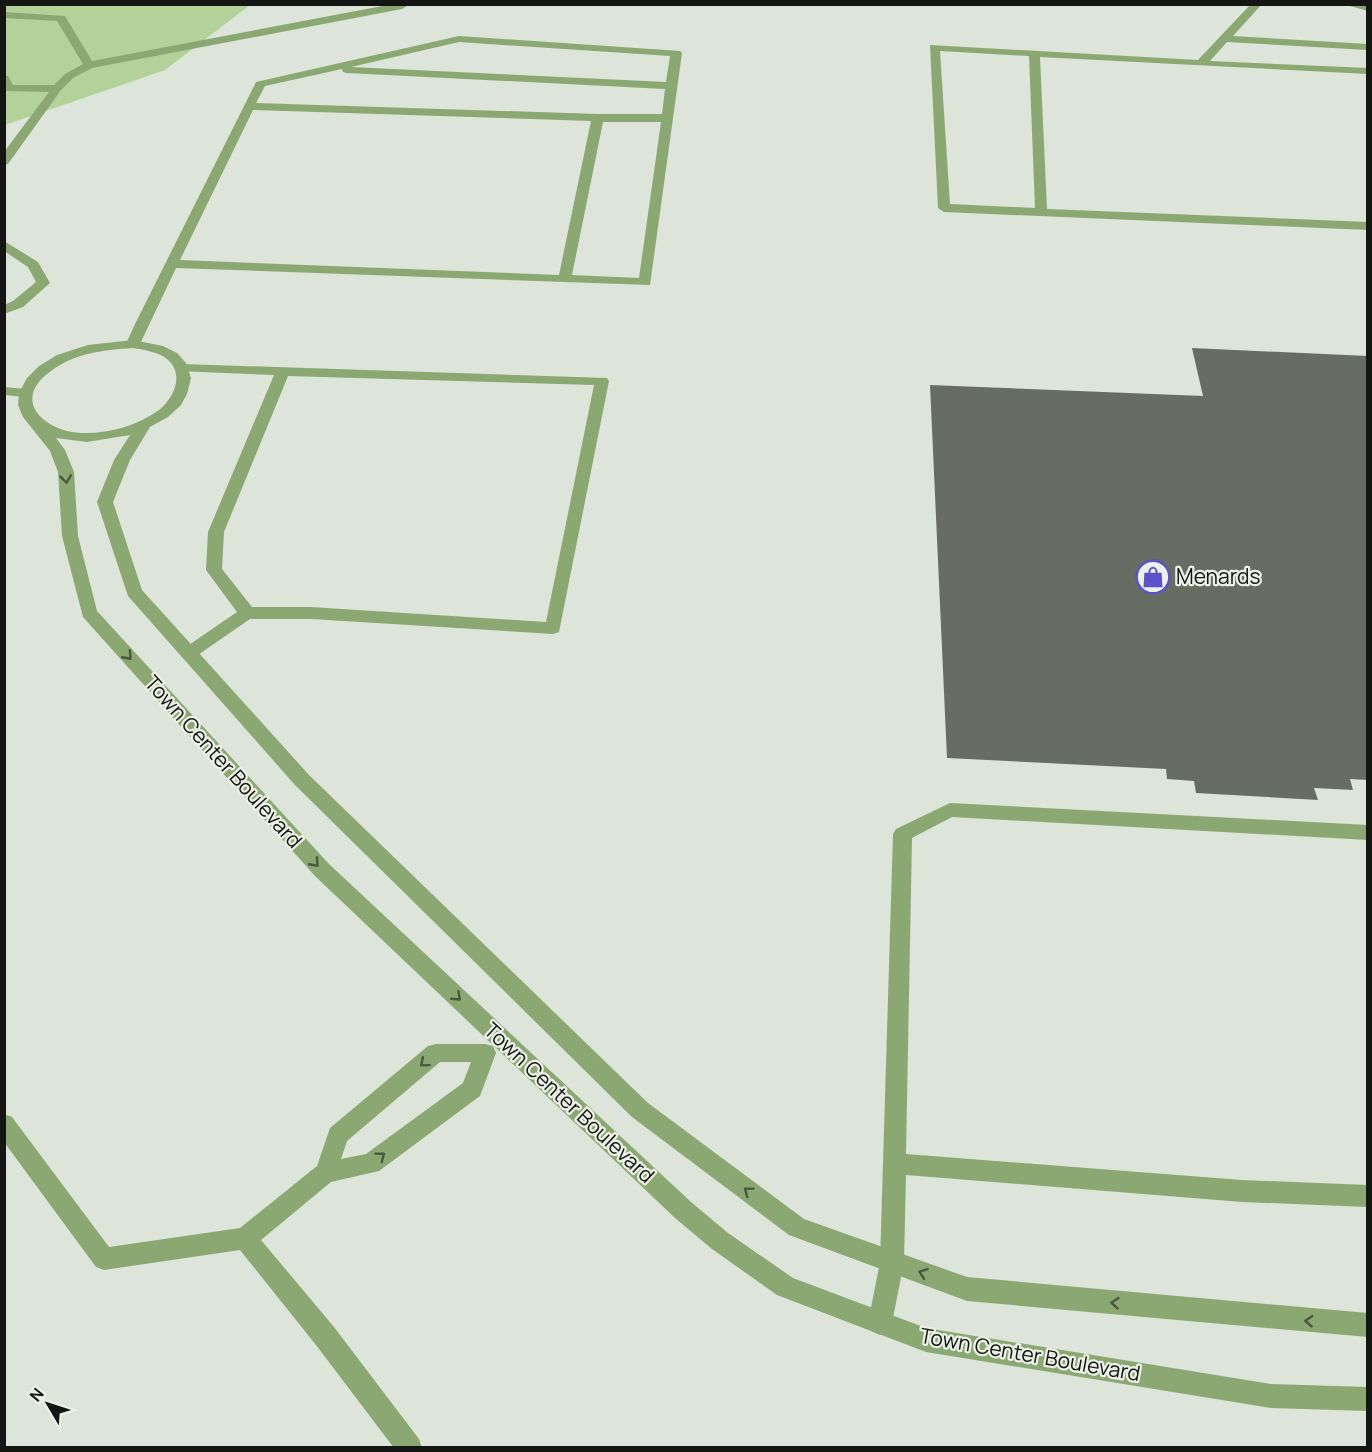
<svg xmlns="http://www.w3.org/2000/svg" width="1372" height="1452" viewBox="0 0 1372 1452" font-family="Manrope,sans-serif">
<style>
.green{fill:#b3d299}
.building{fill:#676d63}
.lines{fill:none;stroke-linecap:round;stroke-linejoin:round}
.service{fill:#8ba873;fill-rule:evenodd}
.minor{fill:#8ba873;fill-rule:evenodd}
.oneway{stroke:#4a583e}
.labels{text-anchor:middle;stroke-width:4.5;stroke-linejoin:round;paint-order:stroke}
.poi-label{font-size:21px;fill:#141613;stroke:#ebf1e6;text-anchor:start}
.street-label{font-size:21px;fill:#141613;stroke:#ebf1e6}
</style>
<rect width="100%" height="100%" fill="#dde4d9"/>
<!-- green -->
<polygon class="green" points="4,5 250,5 165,70 5,125"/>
<!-- building -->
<polygon class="building" points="1192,348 1368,356 1368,780 1350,779 1353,790 1314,788 1318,800 1196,793 1194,781 1167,779 1166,769 947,758 930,385 1203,396"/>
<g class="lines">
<!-- service -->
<g class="service">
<polygon points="393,4 407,6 402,9 92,68 73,78 61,90 8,164 4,165 4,152 49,92 5,91 4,75 8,76 13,85 54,85 65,74 83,64 57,21 4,18 4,12 65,16 92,61"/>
<path d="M1251 4H1262L1233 36 1368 44V50L1227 42 1210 61 1368 68V74L1040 57 1047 209 1368 222V230L944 212 938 208 930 45 1198 60ZM940 51 1029 56 1035 208 950 204Z"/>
<polygon points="1349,4 1368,5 1368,11 1350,6"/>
<path d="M459 36 680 51 682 53 650 285 176 268 140 344 138 347H128L126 344 135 324 256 82ZM459 42 670 56 666 82 351 67ZM342 69 343 72 347 73 665 89 662 114H598L256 103 265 86ZM253 110 591 121 559 275 180 260ZM603 122H661L639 278 572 275Z"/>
<polygon points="4,241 38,262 50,283 23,307 4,314 4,305 13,301 36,282 28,267 4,251"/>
<path d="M182 364 607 378 609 381 559 632 553 634 311 619H250L195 657 189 659 183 657 180 653 183 649 237 612 206 570 208 532 274 375 177 371 175 368ZM288 376 594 385 546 622 311 607H252L222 569 224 532Z"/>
<polygon points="4,387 26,389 33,393 26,397 4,395"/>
<polygon points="950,803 1368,825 1368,840 952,817 912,838 906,1154 1242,1180 1368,1185 1368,1207 1242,1202 906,1175 904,1262 892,1323 889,1331 880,1335 871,1331 868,1323 880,1262 893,834 896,829"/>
<path d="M436 1044H485L493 1046 496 1053 480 1096 379 1171 331 1182 261 1240 334 1327 419 1439 422 1448H394L316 1345 240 1250 104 1270 96 1267 4 1142V1114L12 1117 109 1247 240 1228 317 1166 330 1128 428 1046ZM440 1062H471L463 1083 366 1154 341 1159 347 1141Z"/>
</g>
<!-- minor -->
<path class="minor" d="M133 340 163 346 177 353 186 363 191 378 187 394 181 405 168 417 150 427 130 460 113 502 142 590 309 775 648 1103 804 1219 967 1277 1368 1313V1337L967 1301 789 1235 632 1117 295 785 128 596 97 502 114 460 130 435 87 442 56 438 65 450 74 472 78 536 97 611 329 864 691 1202 728 1233 793 1278 926 1328 1271 1384 1368 1387V1411L1271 1408 926 1352 777 1295 712 1249 675 1218 315 876 83 617 62 536 58 472 50 451 23 417 18 405 19 393 27 378 39 366 57 355 88 345ZM133 348C145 350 158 352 167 359 185 374 174 398 159 410 137 426 108 434 81 433 44 431 10 400 51 371 75 353 104 350 133 348Z"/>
</g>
<!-- one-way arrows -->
<defs><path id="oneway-chevron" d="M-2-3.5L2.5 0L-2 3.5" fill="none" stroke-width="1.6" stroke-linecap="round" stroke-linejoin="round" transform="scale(1.5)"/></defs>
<g class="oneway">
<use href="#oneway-chevron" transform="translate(66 479) rotate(83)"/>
<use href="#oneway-chevron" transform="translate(128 656) rotate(48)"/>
<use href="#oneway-chevron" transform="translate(315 863) rotate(48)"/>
<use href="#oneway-chevron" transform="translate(457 997) rotate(43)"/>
<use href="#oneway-chevron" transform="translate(424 1063) rotate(140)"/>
<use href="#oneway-chevron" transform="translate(381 1156) rotate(-37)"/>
<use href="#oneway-chevron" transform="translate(748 1191) rotate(-143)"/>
<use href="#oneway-chevron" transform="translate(923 1273) rotate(-160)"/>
<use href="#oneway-chevron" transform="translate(1115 1303) rotate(-175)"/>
<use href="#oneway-chevron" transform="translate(1309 1321) rotate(-176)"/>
</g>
<!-- icons -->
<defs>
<g id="shop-ring" transform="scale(1.725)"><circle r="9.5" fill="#ebf1e6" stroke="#5b52ca" stroke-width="1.5"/><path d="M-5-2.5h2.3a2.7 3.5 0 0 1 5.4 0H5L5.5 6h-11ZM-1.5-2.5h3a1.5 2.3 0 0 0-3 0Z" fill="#5b52ca"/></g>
</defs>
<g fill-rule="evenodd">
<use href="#shop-ring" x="1153" y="577"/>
</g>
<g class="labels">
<!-- poi labels -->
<g class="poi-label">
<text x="1176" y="584">Menards</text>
</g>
<!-- street labels -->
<g class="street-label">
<text transform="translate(223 762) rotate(48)" y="7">Town Center Boulevard</text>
<text transform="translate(569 1103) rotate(43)" y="7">Town Center Boulevard</text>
<text transform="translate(1030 1355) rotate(10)" y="7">Town Center Boulevard</text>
</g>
</g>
<!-- border -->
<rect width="1372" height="1452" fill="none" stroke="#141613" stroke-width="12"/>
<!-- north arrow -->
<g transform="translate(48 1404) rotate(309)" stroke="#ebf1e6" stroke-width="4.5" paint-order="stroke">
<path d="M0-4.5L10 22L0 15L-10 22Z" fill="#141613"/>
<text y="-9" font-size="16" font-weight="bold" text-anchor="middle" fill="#141613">N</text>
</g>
</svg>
